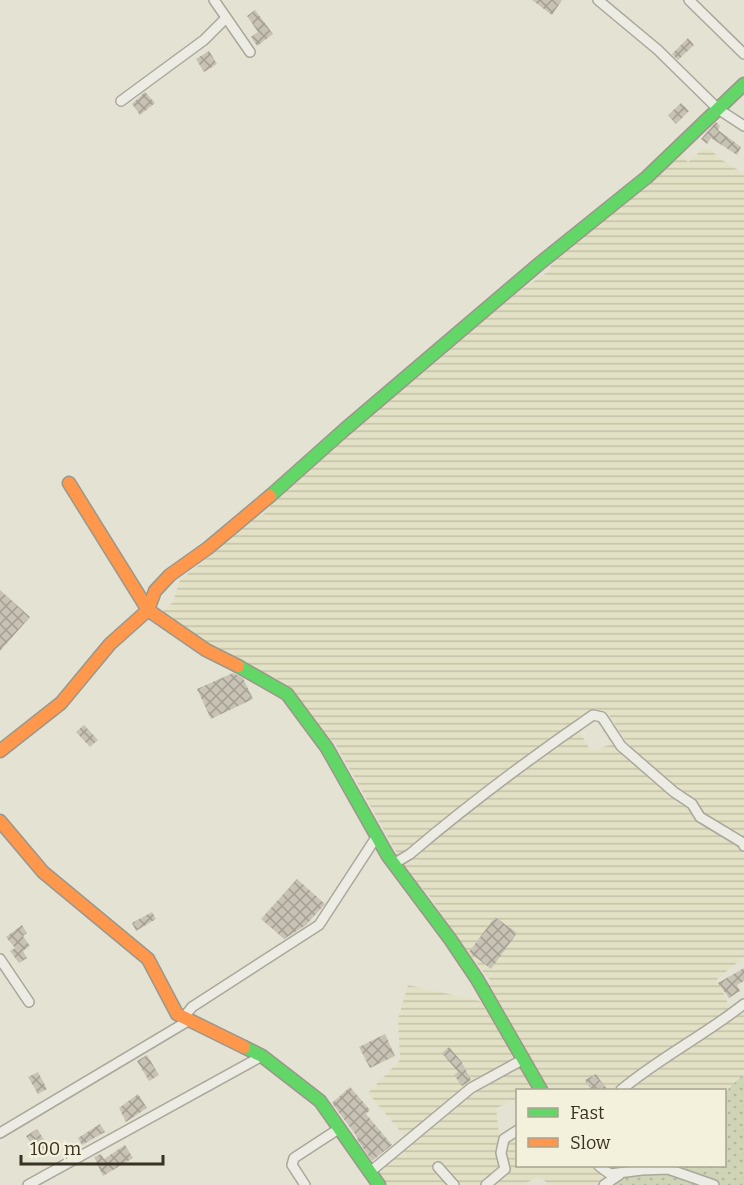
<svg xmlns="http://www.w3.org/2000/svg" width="744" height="1185" viewBox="0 0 744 1185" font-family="Bitter,serif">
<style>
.farmland{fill:url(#farmland-rules)}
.grass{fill:url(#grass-dots)}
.building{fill:url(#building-cross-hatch)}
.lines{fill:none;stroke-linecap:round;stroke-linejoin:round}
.street-casing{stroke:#aaa79b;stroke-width:12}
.fast-casing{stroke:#9a978b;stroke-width:15}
.slow-casing{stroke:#9a978b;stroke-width:15}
.street{stroke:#edece4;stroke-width:9}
.fast{stroke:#63d668;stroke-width:12}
.slow{stroke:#ff974d;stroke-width:12}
</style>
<defs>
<pattern id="farmland-rules" width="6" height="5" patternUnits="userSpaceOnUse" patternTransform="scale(1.5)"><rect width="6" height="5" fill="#e2e1c5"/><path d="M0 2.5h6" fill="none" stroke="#c3c2a9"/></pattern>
<pattern id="grass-dots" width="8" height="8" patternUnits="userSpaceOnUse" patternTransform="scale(1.5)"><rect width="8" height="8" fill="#cfd4b7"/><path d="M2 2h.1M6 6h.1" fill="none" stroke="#b2b69d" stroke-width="1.8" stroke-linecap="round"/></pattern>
<pattern id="building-cross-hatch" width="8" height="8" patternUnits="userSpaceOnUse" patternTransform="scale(1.5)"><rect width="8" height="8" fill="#c8c2b4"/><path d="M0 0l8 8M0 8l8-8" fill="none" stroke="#a39e92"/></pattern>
</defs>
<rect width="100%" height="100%" fill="#e4e2d3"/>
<!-- farmland -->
<g class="farmland">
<polygon points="703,149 710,149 719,158 744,174 744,841 709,818 668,784 627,743 607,712 600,713 594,709 584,713 506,774 485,786 399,857 336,745 317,725 287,685 272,676 244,665 193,637 162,612 173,602 180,580 217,550 241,524 264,514 278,496 342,440 429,368 503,302 549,271 554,257 565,252 590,226 679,152 688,162"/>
<polygon points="595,719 599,719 692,809 692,812 699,822 704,822 740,846 744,855 744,957 717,979 731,1010 744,1008 744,1074 725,1092 549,1090 487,986 491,982 490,980 453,933 431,898 399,862 416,854 435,837 470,810 554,747 579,731 591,751 612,744"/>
<polygon points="408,985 480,1001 536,1090 518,1090 517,1099 496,1108 500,1143 517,1136 518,1166 590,1166 605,1177 594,1185 549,1185 540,1176 522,1185 387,1185 377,1172 403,1150 406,1138 368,1093 400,1060 398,1019"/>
</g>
<!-- grass -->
<polygon class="grass" points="744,1074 744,1185 610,1185 608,1166 724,1166 725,1092"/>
<!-- building -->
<g class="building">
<polygon points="532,0 562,0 552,15"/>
<polygon points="255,10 273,34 257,46 251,37 258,32 247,16"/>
<polygon points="688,38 694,45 678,60 672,54"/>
<polygon points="209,51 217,64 204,72 196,59"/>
<polygon points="145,92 155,103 140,115 132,104"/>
<polygon points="681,103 689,111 676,124 668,115"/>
<polygon points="716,122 720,126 718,130 741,147 737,155 711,138 707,144 701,139"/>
<polygon points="0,590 30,617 0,651"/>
<polygon points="233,673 243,678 253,699 211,719 197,689"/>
<polygon points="84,725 98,740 90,747 76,732"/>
<polygon points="297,879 325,904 306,925 284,939 261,919"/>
<polygon points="152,912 156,919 136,931 132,923"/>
<polygon points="495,917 517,933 491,969 469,952"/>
<polygon points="22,925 27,933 23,936 30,946 23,951 27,958 19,963 10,951 15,948 6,937"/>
<polygon points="744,968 744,981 737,985 740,991 729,998 718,983"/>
<polygon points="385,1034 395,1056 370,1068 359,1047"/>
<polygon points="449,1047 461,1061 471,1080 462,1086 454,1075 458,1072 442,1053"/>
<polygon points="147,1055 159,1075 149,1081 137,1061"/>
<polygon points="38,1072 47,1089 38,1094 28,1077"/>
<polygon points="596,1074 600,1080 608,1090 591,1090 585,1080"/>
<polygon points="350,1087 370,1110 366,1114 392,1145 372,1161 357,1139 358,1138 332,1103"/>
<polygon points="138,1094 147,1108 126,1122 119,1108"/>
<polygon points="100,1124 105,1132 82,1145 78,1138"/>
<polygon points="37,1129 48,1146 38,1153 26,1136"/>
<polygon points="125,1145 133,1158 103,1176 94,1157 101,1154 104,1159"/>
</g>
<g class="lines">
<!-- street casing -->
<g class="street-casing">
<g id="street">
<polyline points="214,0 250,52"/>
<polyline points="598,0 658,50 718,109 744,126"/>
<polyline points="689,0 744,54"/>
<polyline points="121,101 204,40 226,18"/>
<path d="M395 863 410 854C469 804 529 759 593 715L602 717 621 746 674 792 692 804 700 817 743 843 744 846"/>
<polyline points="0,959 29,1002"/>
<polyline points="184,1017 192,1007 319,925 377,836"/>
<path d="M621 1090C659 1058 705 1035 744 1004"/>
<polyline points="0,1133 188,1021"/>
<polyline points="599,1166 610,1174 642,1170 668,1169 714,1185"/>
<polyline points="438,1167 454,1185"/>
<polyline points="370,1172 471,1088 522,1060"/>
<polyline points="28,1185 262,1056"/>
<polyline points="305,1185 292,1165 294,1158 340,1128"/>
<polyline points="486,1185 505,1169 501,1153 504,1139 518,1130"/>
<polyline points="604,1185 619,1175"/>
</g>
</g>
<!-- fast casing -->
<g class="fast-casing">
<g id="fast">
<polyline points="270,496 344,430 539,264 647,177 744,84"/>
<polyline points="238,666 287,694 327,748 388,856 450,939 477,979 541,1090"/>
<polyline points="244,1047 262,1056 320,1101 379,1185"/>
</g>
</g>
<!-- slow casing -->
<g class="slow-casing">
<g id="slow">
<polyline points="69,483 148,610 206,650 238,666"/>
<polyline points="0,751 61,703 110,644 148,610 155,591 170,575 208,548 270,496"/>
<polyline points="0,821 43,872 148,959 177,1014 244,1047"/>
</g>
</g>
<!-- street -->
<use href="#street" class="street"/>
<!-- fast -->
<use href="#fast" class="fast"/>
<!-- slow -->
<use href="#slow" class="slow"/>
</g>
<!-- legend -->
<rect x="516" y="1089" width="210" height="78" fill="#f3f0db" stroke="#a9a491" stroke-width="1.5"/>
<rect x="528" y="1108" width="30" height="9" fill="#63d668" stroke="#a9a491" stroke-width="1.5"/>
<text x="570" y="1119" font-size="18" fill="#393223">Fast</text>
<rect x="528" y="1138" width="30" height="9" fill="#ff974d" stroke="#a9a491" stroke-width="1.5"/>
<text x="570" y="1149" font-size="18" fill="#393223">Slow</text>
<!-- scale -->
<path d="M21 1155v9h142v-9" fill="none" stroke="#393223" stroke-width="3"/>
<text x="30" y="1155" font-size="18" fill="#393223" stroke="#f3f0db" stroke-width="4.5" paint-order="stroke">100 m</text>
</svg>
